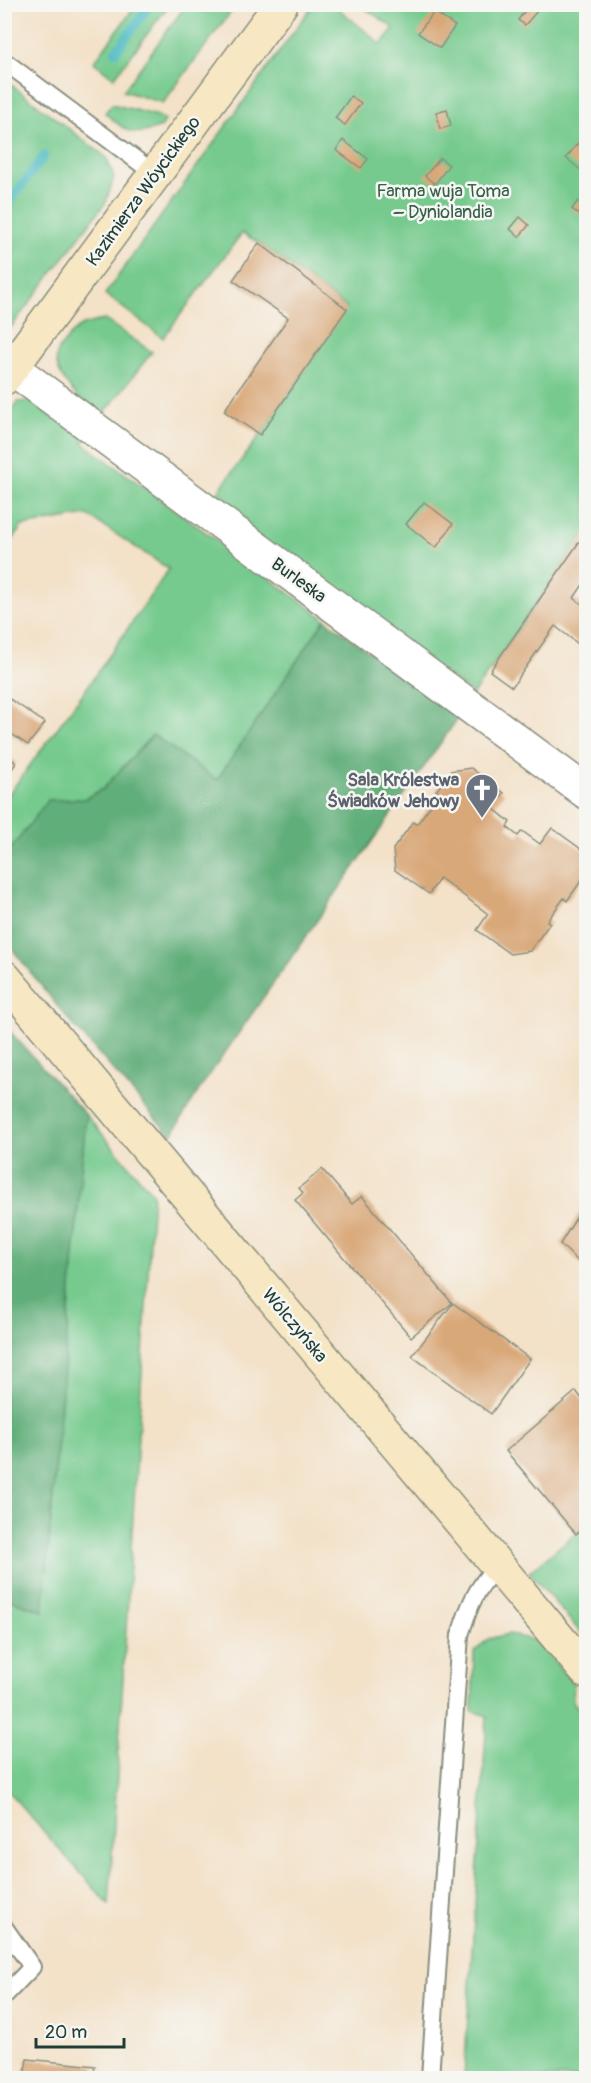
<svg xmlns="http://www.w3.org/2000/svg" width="591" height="2083" viewBox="0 0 591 2083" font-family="Pangolin,sans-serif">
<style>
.green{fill:#76ca8e;stroke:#4a8461;stroke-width:1.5}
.forest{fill:#60ae79;stroke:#407656;stroke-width:1.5}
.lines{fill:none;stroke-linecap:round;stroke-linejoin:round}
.stream{stroke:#4dbbc3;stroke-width:9}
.building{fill:#d9a879}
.lane-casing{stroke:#898f7e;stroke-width:20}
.street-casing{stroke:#898f7e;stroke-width:36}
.secondary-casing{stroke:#898f7e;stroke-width:36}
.lane{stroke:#fff;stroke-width:16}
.street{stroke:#fff;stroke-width:33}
.secondary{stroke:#f7e8c3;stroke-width:33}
.labels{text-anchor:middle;stroke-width:5;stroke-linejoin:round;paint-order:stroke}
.street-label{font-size:18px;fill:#1f3d34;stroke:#f6f6f2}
.park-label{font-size:18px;fill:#35604a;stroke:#f6f6f2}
.worship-label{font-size:18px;font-weight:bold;fill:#5b616d;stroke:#f6f6f2;text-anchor:end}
</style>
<rect width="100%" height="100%" fill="#f6f6f2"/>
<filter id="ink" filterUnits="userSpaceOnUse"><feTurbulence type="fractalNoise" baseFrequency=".0167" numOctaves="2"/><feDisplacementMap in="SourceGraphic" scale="12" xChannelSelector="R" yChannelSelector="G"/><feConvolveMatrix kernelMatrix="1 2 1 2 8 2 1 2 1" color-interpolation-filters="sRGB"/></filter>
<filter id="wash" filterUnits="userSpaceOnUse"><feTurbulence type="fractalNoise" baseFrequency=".008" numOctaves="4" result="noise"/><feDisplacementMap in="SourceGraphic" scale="24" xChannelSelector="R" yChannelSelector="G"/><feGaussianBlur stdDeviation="1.35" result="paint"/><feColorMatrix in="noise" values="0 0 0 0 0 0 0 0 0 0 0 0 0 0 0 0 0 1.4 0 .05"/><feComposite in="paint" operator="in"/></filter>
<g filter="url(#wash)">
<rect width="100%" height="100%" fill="#f3e1c8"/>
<!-- green -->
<g class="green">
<polygon points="136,5 169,5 114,78 94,62"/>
<polygon points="186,5 236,5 163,103 123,91"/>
<polygon points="313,5 334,5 381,44 394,28 360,5 586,5 586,532 473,694 210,502 260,435 347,308 259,243 242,233 163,338 105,294"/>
<polygon points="5,80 106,157 114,177 106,202 5,335"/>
<path d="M112 104 158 116 165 120 162 127C131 138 129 133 105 113Z"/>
<path d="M105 320 152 352 99 420C85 404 51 375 57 354 58 349 62 345 65 342 77 325 85 323 105 320Z"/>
<polygon points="30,401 87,437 83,443 325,619 217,780 152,735 103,789 84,799 48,800 5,858 5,799 86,689 169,569 87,515 22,526 5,551 5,420 18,402"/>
<polygon points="86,1115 153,1194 109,1905 5,1788 4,1598 43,1611"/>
<polygon points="586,1525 586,1639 529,1572"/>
<polygon points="509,1634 536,1641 574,1684 573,1701 586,1719 586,2078 464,2078 487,1716 472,1711 474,1652 488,1639"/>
</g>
<!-- forest -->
<g class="forest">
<polygon points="325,619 458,718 199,1090 171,1136 62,1012 5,940 4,858 48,800 84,799 103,789 153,735 217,780"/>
<polygon points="4,1025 86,1115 43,1611 5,1598"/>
</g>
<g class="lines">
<!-- stream -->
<g class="stream">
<polyline points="115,52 151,4"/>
<polyline points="4,209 44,156"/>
</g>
</g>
<g id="blocks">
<!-- building -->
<g class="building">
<polygon points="529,5 537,11 525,25 518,20"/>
<polygon points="434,12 455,26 440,48 418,33"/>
<polygon points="351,96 361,103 345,125 335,118"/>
<polygon points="447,109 451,126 440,129 436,112"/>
<polygon points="343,140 368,159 361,168 336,150"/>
<polygon points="578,143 586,150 586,166 582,171 566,158"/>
<polygon points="440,158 449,165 435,184 425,176"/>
<polygon points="578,201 586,208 585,219 572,209"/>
<polygon points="520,217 529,225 519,237 510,229"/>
<polygon points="259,243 347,309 260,435 224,411 288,318 233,280"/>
<polygon points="424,502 453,524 436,548 406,524"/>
<polygon points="586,532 586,580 574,598 586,607 586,650 555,626 512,687 490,671"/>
<polygon points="4,695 45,723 28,745 4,729"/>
<polygon points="5,753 16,763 5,779"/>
<polygon points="471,768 504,793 493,808 510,822 507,827 518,836 522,831 540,844 552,828 585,852 586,874 567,901 564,898 547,921 550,923 530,951 510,954 477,930 488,914 440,878 429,894 395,870 393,849 413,822 417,824 439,794 436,791 451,771"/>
<polygon points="322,1169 352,1204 362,1196 452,1303 411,1337 295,1200 303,1193 299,1188"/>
<polygon points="586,1202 586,1269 560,1244"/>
<polygon points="453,1303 530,1359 491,1414 412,1356"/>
<polygon points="576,1391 586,1404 586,1525 576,1534 506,1451"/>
<polygon points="27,2059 95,2066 93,2078 24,2078"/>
</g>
</g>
</g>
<g filter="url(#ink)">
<use href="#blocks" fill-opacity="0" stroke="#898f7e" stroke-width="1.5"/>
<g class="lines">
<!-- lane casing -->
<g class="lane-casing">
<g id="lane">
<polyline points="4,61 155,174"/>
<polyline points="4,1927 32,1967 4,1996"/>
<path d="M430 2078 460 1635C470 1603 475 1591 497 1565"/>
</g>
</g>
<!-- street casing -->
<g class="street-casing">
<polyline id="street" points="12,368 586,792"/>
</g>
<!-- secondary casing -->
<g class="secondary-casing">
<g id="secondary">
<polyline points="4,378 281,4"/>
<polyline points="4,977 586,1671"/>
</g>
</g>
<!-- lane -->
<use href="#lane" class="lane"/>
<!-- street -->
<use href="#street" class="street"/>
<!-- secondary -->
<use href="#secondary" class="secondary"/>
</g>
</g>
<!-- icons -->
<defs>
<g id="church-pin" transform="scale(1.725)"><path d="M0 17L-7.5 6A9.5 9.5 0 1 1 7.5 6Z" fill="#6b7280" stroke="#f6f6f2"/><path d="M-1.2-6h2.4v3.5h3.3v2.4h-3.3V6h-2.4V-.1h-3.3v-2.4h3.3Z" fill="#fff"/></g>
</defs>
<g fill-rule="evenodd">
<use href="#church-pin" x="482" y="790"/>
</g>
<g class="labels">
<!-- street labels -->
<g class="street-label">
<text transform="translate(143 191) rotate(-54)" y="6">Kazimierza Wóycickiego</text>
<text transform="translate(299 580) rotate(36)" y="6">Burleska</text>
<text transform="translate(295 1325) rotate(50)" y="6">Wólczyńska</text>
</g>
<!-- park labels -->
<g class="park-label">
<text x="443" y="197">Farma wuja Toma<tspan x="443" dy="21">– Dyniolandia</tspan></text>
</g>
<!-- worship labels -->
<g class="worship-label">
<text x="459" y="786">Sala Królestwa<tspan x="459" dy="21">Świadków Jehowy</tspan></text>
</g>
</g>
<!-- margin -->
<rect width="591" height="2083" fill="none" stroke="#f6f6f2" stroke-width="24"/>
<!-- scale -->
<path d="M36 2038v9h88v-9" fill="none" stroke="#1f3d34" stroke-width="3"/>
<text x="45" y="2038" font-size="18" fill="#1f3d34" stroke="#f6f6f2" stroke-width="4.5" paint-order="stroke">20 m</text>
</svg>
